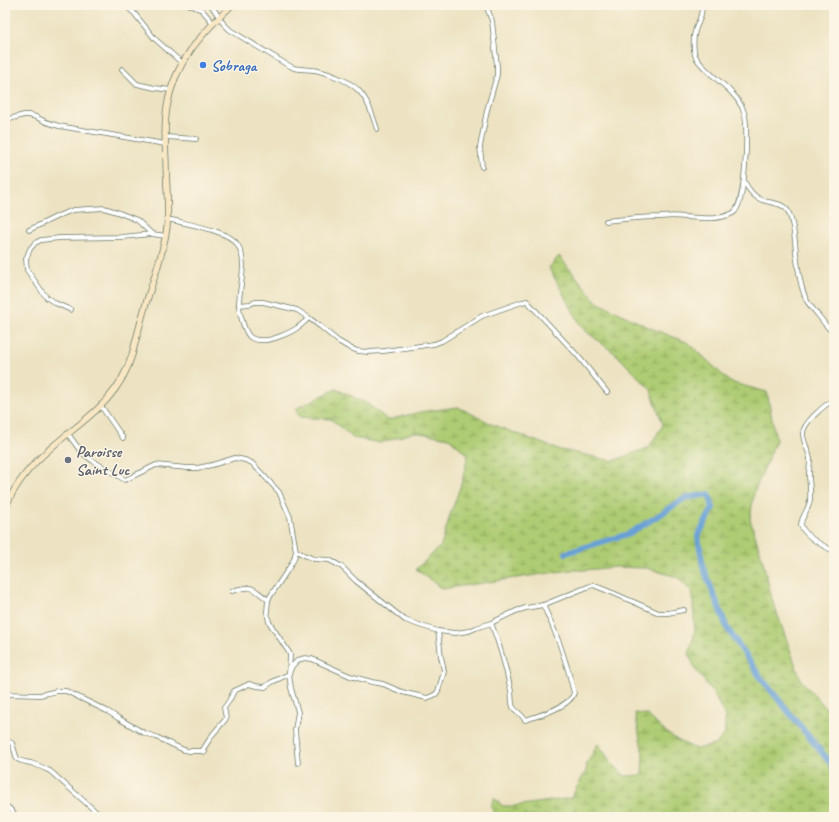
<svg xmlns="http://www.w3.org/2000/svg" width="839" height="822" viewBox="0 0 839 822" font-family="Caveat,sans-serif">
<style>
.wetland{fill:url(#wetland-marsh);stroke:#668454}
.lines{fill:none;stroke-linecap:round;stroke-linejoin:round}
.river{stroke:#67a0d6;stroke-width:6}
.street-casing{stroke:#677766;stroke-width:5.5}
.secondary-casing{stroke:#677766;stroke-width:7}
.street{stroke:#fff;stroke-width:4}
.secondary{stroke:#f9e7c3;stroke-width:5.5}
.shop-dot{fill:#3f7fe0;stroke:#fcf5e5;stroke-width:1.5}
.worship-dot{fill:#6b7280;stroke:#fcf5e5;stroke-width:1.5}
.labels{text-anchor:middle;stroke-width:3;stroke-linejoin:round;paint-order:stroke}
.shop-label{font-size:16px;font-weight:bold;fill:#366cbe;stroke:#fcf5e5;text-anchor:start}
.worship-label{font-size:16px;font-weight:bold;fill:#5b616d;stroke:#fcf5e5;text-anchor:start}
</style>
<defs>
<pattern id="wetland-marsh" width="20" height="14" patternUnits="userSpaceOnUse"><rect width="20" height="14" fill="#aecc73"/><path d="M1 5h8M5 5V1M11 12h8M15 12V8" fill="none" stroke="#8da75f"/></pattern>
</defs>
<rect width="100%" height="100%" fill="#fcf5e5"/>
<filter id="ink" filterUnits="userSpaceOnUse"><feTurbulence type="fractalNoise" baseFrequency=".025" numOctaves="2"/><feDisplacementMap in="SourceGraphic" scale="8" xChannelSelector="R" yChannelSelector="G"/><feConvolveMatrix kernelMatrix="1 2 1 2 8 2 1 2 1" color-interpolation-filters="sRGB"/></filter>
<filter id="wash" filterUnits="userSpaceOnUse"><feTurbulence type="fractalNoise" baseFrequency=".012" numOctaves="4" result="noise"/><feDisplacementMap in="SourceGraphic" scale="16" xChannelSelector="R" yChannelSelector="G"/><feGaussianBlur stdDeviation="0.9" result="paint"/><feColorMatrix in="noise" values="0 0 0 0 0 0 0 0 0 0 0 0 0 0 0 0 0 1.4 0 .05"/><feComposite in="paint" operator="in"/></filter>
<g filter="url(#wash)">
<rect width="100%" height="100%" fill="#ede3c3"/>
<!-- wetland -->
<polygon class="wetland" points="559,256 597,302 648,327 689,343 730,382 767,392 776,440 754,493 750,519 762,558 773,602 801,680 834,717 834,817 495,817 491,807 494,798 503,806 515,806 571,798 586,771 587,763 598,744 611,762 625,776 642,775 643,754 635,713 648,715 662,729 677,740 696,749 715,745 725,734 725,716 712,691 696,670 689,655 695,631 692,592 677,577 646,568 614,567 586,570 570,570 442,589 416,569 441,546 450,515 462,482 468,455 449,438 415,432 380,443 353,438 331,419 300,417 295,409 336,389 365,402 388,420 420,412 458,407 494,425 557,449 613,461 649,447 663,425 651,390 617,355 583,329 549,268"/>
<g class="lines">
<!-- river -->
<polyline class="river" points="566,553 628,534 658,516 685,498 709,494 713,508 698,536 703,567 727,628 761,678 832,765 834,771"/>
</g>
</g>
<g filter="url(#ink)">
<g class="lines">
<!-- street casing -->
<g class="street-casing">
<g id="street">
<polyline points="125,5 134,13 155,39 182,63"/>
<polyline points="190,5 202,10 213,23"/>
<path d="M211 5 223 23 230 30 286 64C289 65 291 67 294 68 302 70 311 69 319 71 331 74 352 82 360 92 369 102 373 117 377 129"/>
<polyline points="122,69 137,84 155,88 171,90"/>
<polyline points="5,120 24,115 29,115 36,117 46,122 59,126 165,144"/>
<polyline points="166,137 196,139"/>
<polyline points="482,167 480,147 487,110 497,75 497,66 492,21 486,5"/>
<path d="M744 181C748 189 753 197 762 200 772 204 784 202 789 213 794 225 795 240 796 252 798 268 800 287 807 301 810 306 814 310 818 315 823 322 828 328 834 334"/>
<path d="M167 220H172C187 224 229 231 237 244 249 261 239 285 239 304 239 312 244 330 249 336 252 339 256 340 260 340 269 342 290 333 297 328 302 325 305 321 309 318L321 327 338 341 350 348 358 351 368 352 384 351 434 344 442 341 482 316 522 302 527 301 578 356 607 392"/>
<path d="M606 221C624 219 642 217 661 217 669 216 677 216 685 217 701 218 717 221 733 213 746 206 748 130 745 115 744 113 743 109 742 107 735 93 721 83 711 74 705 68 698 63 695 55 693 49 693 38 695 31 696 28 697 25 698 23 701 17 702 11 702 5"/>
<polyline points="29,230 60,215 73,210 104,208 117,212 137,220 152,234"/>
<polyline points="239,305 250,304 255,302 263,302 297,310 309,318"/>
<polyline points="71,310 55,303 46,297 27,270 26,259 30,249 35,243 41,240 60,238 122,237 152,234 166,236"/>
<path d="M834 399C825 405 801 424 803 435 804 444 809 451 810 459 810 464 809 469 809 475 809 483 811 491 810 499 810 509 801 516 801 525 805 537 823 546 834 551"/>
<polyline points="101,406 123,438"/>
<polyline points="68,434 82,453 93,461 125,480 156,465 187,468 197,468 212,465 235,458 245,460 252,463 279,492 290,517 296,551 294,559 289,568 271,595 268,600 267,612 269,622 290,654 289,674 291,688 298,712 295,730 298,763"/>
<polyline points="296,551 304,555 314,559 329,560 335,563 342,567 356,581 405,620 422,626 438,631 455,633 469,631 476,628 491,623 516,611 526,608 543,605 590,586 593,585 613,593 659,613 668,613 684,610"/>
<path d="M232 591C254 585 251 587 268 600"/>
<path d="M491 623C500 645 506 668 511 691 512 696 511 702 513 707 515 711 522 714 525 720 538 716 570 707 574 693 567 663 557 633 543 605"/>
<polyline points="5,694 40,695 57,691 66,691 107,711 118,718 144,733 156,737 184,750 189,751 201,751 205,752"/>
<path d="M5 741 9 742 12 743 17 759C22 762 26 762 31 763 37 765 44 768 50 771L102 817"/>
<polyline points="202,751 213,734 225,720 226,718 224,708 229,701 234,691 249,684 256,686 265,687 272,682 289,674 292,666 298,660 305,658 312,659 350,676 372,682 383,684 402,692 427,698 432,696 436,694 438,691 444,672 443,665 441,657 438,631"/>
<polyline points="5,805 10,809 16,817"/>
</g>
</g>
<!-- secondary casing -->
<g class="secondary-casing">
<path id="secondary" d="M5 509C13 488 27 470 43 455 78 422 117 405 132 355 137 336 142 316 148 297 155 274 164 251 167 227 169 206 166 183 166 161 165 144 164 124 167 107 174 63 201 34 232 5"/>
</g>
<!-- street -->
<use href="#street" class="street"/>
<!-- secondary -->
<use href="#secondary" class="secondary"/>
</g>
</g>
<!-- markers -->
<circle class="shop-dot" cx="203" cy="65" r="4"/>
<circle class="worship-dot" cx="68" cy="460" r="4"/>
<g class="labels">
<!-- shop labels -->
<g class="shop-label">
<text x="211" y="71">Sobraga</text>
</g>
<!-- worship labels -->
<g class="worship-label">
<text x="76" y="457">Paroisse<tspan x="76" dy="18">Saint Luc</tspan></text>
</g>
</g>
<!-- margin -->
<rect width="839" height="822" fill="none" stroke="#fcf5e5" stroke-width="20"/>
</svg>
